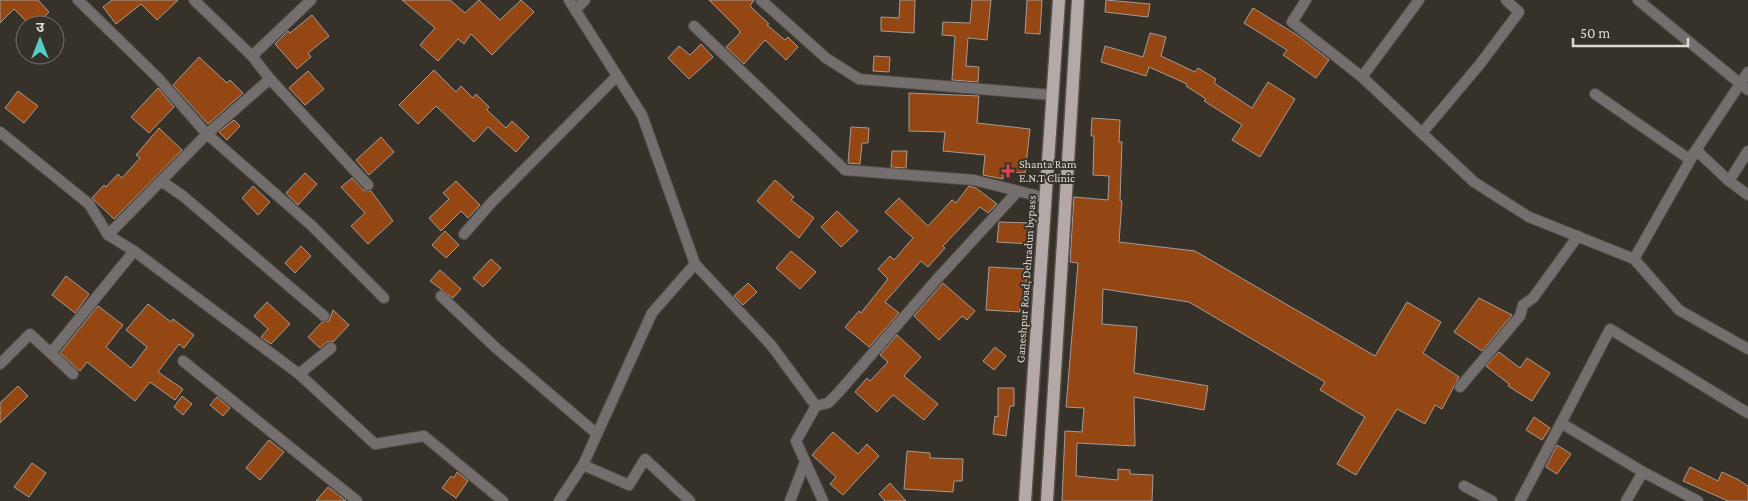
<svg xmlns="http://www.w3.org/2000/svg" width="1748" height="501" viewBox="0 0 1748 501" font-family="'Crimson Pro','Noto Sans Devanagari',serif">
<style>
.building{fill:#944613;stroke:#a69b95}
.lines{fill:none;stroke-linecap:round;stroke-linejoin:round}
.minor-casing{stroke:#545049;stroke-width:12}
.primary-casing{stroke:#545049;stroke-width:15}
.minor{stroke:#746f6e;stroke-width:10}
.primary{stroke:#b5a9a8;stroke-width:12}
.health-dot{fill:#e0444e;stroke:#36322a;stroke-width:2}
.labels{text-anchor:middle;stroke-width:4;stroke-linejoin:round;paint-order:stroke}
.poi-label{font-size:12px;fill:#dbd9d4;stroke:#36322a;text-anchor:start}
.street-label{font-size:12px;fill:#dbd9d4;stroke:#36322a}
</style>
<rect width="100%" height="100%" fill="#36322a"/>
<!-- building -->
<g class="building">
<polygon points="0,0 38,0 49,12 36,25 30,25 14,9 0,23"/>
<polygon points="112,0 178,0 157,20 141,4 116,24 103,7"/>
<polygon points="402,0 450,0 465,13 479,0 500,20 521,0 534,12 492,55 471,34 464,44 458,39 438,61 420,45 435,28"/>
<polygon points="709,0 754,0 750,6 769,24 767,25 785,40 788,37 798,47 786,60 765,40 744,64 726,47 740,33 739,30"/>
<polygon points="900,0 915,0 914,33 881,31 881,17 899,18"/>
<polygon points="972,0 991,0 987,40 968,38 966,66 979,67 978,82 952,80 955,36 942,35 943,22 970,23"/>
<polygon points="1027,0 1042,0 1040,34 1025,33"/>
<polygon points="1106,0 1150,4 1148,17 1105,12"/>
<polygon points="1253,8 1297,35 1329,60 1316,78 1283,55 1287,50 1244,23"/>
<polygon points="312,15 329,36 308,53 311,57 297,69 275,44 288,31 290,33"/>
<polygon points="1150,33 1166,37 1161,56 1195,72 1198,68 1216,79 1214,83 1252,108 1268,82 1295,99 1260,157 1232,140 1242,125 1204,101 1206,99 1186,86 1187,84 1149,67 1146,76 1101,62 1105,46 1143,57"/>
<polygon points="701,44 713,57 689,79 668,58 679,46 690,55"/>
<polygon points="874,56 890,57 889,72 873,71"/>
<polygon points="199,57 227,83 230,80 243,93 208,124 173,85"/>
<polygon points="434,70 456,92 461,86 473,98 476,94 489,107 487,110 506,128 512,121 529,137 516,152 488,127 474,142 436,106 418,124 399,105"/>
<polygon points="308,71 324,89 305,105 289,88"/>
<polygon points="158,88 174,107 149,133 131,117"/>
<polygon points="18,91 38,106 24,123 5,108"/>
<polygon points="909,93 979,96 977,123 1030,129 1025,173 1003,172 1003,179 983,175 985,155 943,151 945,132 909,131"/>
<polygon points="1092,118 1120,120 1119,142 1122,142 1120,201 1122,201 1119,242 1195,251 1375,356 1407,302 1441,322 1423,353 1459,377 1442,409 1435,405 1425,424 1397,409 1356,475 1337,464 1365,417 1320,390 1325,382 1189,302 1103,289 1102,324 1137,327 1134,373 1208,386 1204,410 1134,397 1135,446 1077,443 1076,476 1118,480 1118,469 1130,470 1130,474 1153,475 1152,501 1062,501 1065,431 1082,432 1084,408 1066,407 1078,263 1070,262 1074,197 1108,200 1109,176 1093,175 1094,136 1091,136"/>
<polygon points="234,120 240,126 227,140 219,132"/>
<polygon points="851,127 869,128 868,143 862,143 860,164 848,163"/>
<polygon points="159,128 182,150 114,219 92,198 104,185 106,187 118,174 122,178 140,158 136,155"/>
<polygon points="381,137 394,152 369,175 356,160"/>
<polygon points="892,151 907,151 906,168 891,167"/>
<polygon points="305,173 317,184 298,205 286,193"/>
<polygon points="352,178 363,190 371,191 393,221 368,244 351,226 365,213 341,187"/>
<polygon points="775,180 794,197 791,200 814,218 799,238 757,201"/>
<polygon points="456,181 480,205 468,218 461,211 441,231 429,218 449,199 443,193"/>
<polygon points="253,186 270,202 258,215 242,198"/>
<polygon points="969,186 976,188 997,204 988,213 980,207 943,246 945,248 928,267 921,261 885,302 899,313 869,347 845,327 859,311 861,313 888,279 878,269 890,256 894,260 913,238 885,212 899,198 928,226 952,200 956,203"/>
<polygon points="837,211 858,231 841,247 821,227"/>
<polygon points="999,222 1032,223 1031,244 997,242"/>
<polygon points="445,231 459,245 446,258 432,245"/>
<polygon points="301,246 311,256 295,273 285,263"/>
<polygon points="791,251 816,272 800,289 776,268"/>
<polygon points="491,259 501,268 483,287 473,278"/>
<polygon points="989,267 1027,269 1025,305 1020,305 1020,312 986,310"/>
<polygon points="440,270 461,289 453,298 430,281"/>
<polygon points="66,276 89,294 75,313 52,295"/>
<polygon points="748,283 757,292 743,305 734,296"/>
<polygon points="943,283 975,311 967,320 962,316 939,340 914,316"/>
<polygon points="1479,298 1512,315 1482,351 1454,332"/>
<polygon points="267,302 290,324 271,344 261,337 268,329 254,316"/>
<polygon points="148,304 171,322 173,319 194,335 184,348 179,344 158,372 183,389 175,400 150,382 135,401 87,362 80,371 60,353 98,306 123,325 106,347 131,368 147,347 126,330"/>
<polygon points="333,310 349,325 333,342 327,342 320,348 308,337 322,322 329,321"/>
<polygon points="897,335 921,357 904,376 938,404 924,420 893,395 877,412 855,392 867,378 870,381 888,362 880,355"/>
<polygon points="995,347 1006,356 994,370 983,361"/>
<polygon points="1499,352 1520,368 1527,358 1550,373 1532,401 1508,386 1509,384 1486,366"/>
<polygon points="18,386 28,396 0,423 0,403"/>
<polygon points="998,388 1014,388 1014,406 1010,406 1006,436 993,434 995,416 998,417"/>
<polygon points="182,396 192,404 183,415 174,407"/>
<polygon points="217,397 230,408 223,416 210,405"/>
<polygon points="1534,417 1550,428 1542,440 1526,430"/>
<polygon points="833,432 858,454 867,444 879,456 843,495 830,484 836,477 812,455"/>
<polygon points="269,440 284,452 260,480 246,468"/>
<polygon points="1557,445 1571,454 1557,474 1546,467"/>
<polygon points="907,451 930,453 930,458 963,459 962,481 954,481 953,492 904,489"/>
<polygon points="32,463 46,473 29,497 14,487"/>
<polygon points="1690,467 1718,481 1722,472 1737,479 1748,486 1748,501 1728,501 1683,481"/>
<polygon points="457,472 468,481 456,498 442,488 451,476 454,478"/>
<polygon points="890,483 906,501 885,501 879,494"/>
<polygon points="328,487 346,501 316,501"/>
</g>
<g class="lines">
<!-- minor casing -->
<g class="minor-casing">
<g id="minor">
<polyline points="78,0 157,77 207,134 311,225 384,298"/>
<polyline points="194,0 252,56"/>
<polyline points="761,0 826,58 859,79 1053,95"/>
<polyline points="1306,0 1292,22 1362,77 1419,0"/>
<polyline points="1638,0 1748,90"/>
<polyline points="575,10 585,0"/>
<polyline points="694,26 845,170 974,180 1046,198"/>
<polyline points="1362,77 1474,182 1529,217 1634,259 1679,310 1748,349"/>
<polyline points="270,79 368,185"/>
<polyline points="1595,94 1689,159 1696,150 1729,181"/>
<polyline points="0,132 89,204 108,235 134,251 51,353"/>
<polyline points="1422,133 1480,64 1519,12 1506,0"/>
<polyline points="1748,151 1729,181 1748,195"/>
<polyline points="158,183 164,183 183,196 324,316"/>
<polyline points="464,234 492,202 617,76"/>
<polyline points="108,235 207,134 270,79 252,56 311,0"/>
<polyline points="134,251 299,374 375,444 424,436 503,501"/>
<polyline points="1634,259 1696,150 1748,72"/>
<polyline points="695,264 771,345 816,406 828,403 838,393 938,278 1018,191"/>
<polyline points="441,296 496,348 597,434"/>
<polyline points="183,361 357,501"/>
<polyline points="0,364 30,334 73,374"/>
<polyline points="299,374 331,348"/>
<polyline points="1460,387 1520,316 1523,305 1533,298 1578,236"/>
<polyline points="816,406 796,441 823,501"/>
<polyline points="583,465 629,485 645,459 690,501"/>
<polyline points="1643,472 1698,501"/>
<polyline points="1464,486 1492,501"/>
<polyline points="559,501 583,465 652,313 695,264 642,115 569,0"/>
<polyline points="790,501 805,462"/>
<polyline points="1520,501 1561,423"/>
<polyline points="1626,501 1643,472 1561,423 1610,329 1748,413"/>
</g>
</g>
<!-- primary casing -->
<g class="primary-casing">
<g id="primary">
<polyline points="1025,501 1059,0"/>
<polyline points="1047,501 1078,0"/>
</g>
</g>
<!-- minor -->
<use href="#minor" class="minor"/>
<!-- primary -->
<use href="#primary" class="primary"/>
</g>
<!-- markers -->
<path class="health-dot" d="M1005.5 163.5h5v5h5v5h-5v5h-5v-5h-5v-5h5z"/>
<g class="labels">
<!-- poi labels -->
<g class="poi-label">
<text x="1019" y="168">Shanta Ram<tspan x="1019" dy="14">E.N.T Clinic</tspan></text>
</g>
<!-- street labels -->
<g class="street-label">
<text transform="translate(1026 279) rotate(-86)" y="4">Ganeshpur Road, Dehradun bypass</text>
</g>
</g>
<!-- north arrow -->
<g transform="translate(40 40)"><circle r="24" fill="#36322a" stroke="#78756e"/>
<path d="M0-4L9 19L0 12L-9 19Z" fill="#54cdc8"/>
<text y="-8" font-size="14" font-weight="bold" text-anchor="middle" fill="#dbd9d4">उ</text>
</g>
<!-- scale -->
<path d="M1573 38v8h115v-8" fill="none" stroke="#dbd9d4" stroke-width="2.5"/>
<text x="1580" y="38" font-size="15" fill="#dbd9d4" stroke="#36322a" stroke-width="4" paint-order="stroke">50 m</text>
</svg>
